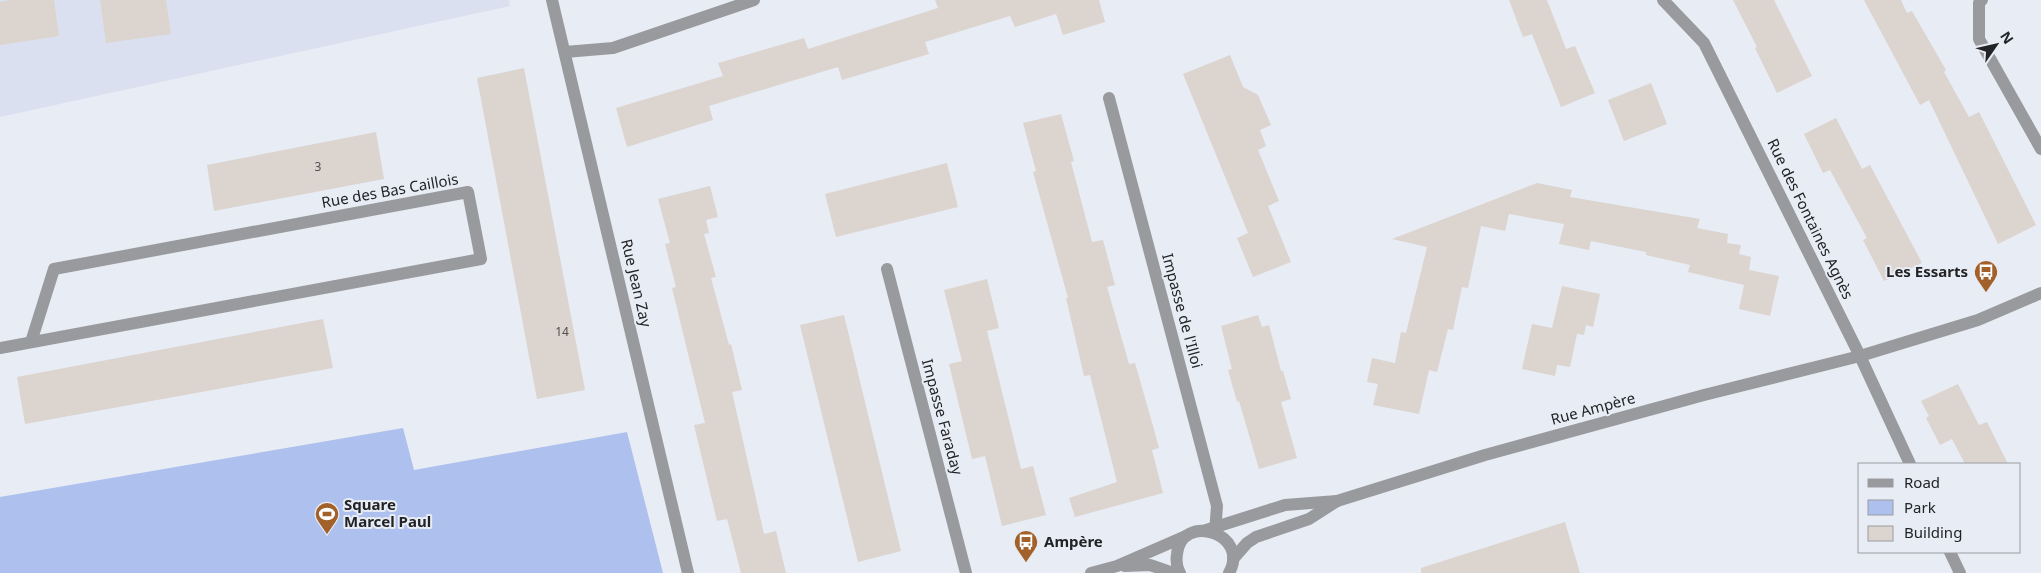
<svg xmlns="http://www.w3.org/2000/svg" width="2041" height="573" viewBox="0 0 2041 573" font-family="'Noto Sans',sans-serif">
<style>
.built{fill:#dae0ef}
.green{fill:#aec0ed}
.building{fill:#dcd4cf}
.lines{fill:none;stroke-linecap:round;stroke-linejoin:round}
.minor{stroke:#999a9d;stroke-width:12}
.labels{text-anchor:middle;stroke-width:4;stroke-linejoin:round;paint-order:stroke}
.number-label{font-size:12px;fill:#504f50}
.street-label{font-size:15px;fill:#222326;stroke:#e8ecf4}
.poi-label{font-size:15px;font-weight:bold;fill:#222326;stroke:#e8ecf4;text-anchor:start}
</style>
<rect width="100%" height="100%" fill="#e8ecf4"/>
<!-- built -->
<polygon class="built" points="0,0 509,0 510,6 0,117"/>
<!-- green -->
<polygon class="green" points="403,428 414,470 627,432 663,573 0,573 0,497"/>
<!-- building -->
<g class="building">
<polygon points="11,0 54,0 59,36 0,45 0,2"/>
<polygon points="100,0 166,0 171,34 106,43"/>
<polygon points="935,0 1099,0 1105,22 1063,35 1056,14 1015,27 1010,16 925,42 929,54 842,80 838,67 709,106 713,120 627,147 616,108 723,76 718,63 804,38 808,49 938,8"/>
<polygon points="1509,0 1547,0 1566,49 1575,46 1595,93 1561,107 1532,34 1523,37"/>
<polygon points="1733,0 1774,0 1812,76 1777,93 1755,48 1757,47"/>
<polygon points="1864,0 1901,0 1907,13 1912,11 1946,70 1944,72 1969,117 1979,112 2036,225 1998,244 1929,100 1920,105"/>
<polygon points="1230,55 1243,87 1258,95 1271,125 1260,130 1266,146 1258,150 1279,201 1268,206 1291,262 1253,277 1237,238 1248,233 1183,74"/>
<polygon points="524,68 585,390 537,399 477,78"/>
<polygon points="1651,83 1667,124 1624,141 1608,100"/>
<polygon points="1061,114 1074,161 1071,162 1092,242 1103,240 1115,285 1107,287 1129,364 1135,363 1153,426 1159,448 1152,450 1163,493 1075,517 1069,498 1117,482 1090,375 1084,376 1066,298 1068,298 1033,172 1036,171 1023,123"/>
<polygon points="1836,118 1862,169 1870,165 1922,263 1884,281 1863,240 1867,238 1830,170 1823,173 1804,134"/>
<polygon points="376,132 384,179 214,211 207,165"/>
<polygon points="947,163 958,207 836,237 825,194"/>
<polygon points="1537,183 1572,190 1570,197 1700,219 1697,228 1728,234 1727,243 1741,245 1739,254 1751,257 1749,270 1779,276 1770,316 1739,309 1744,285 1688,272 1690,265 1646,255 1646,252 1591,241 1589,250 1559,244 1564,224 1509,214 1505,231 1481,226 1468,288 1462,287 1453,330 1448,329 1437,372 1429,370 1419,414 1373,405 1378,384 1367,382 1372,358 1395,363 1401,332 1406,333 1427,247 1392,239"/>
<polygon points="710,186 718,217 706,220 709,233 704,234 716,277 711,278 729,345 731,344 742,390 732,392 764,534 776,531 786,573 741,573 727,519 717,521 694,425 705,423 672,288 676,287 665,244 670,243 658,199"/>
<polygon points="987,279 999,328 987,331 1021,469 1033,466 1046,515 1002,526 985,456 972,459 949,364 962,361 944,290"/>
<polygon points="1562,286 1600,294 1593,327 1586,325 1584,335 1577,334 1570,367 1557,365 1555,376 1522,369 1532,324 1552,328"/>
<polygon points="844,315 901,551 858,562 800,325"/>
<polygon points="1258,315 1262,327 1269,325 1281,371 1283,371 1291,399 1281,402 1297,458 1259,469 1239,401 1237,402 1228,370 1232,369 1221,326"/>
<polygon points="323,319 333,368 25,424 17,377"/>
<polygon points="1958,384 1979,425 1987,422 2008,464 1965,464 1952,439 1940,445 1926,418 1929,416 1921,401"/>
<polygon points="1565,522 1580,573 1421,573 1421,568"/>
</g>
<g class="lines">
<!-- minor -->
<g class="minor">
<polyline points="552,0 688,573"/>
<polyline points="1663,0 1704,43 1860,356 1910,464"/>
<polyline points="1982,0 1979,3 1979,39 2041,149"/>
<polyline points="565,52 613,48 754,0"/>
<polyline points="1109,98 1217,506 1215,533"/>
<polyline points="887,269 966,573"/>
<polyline points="0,348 481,259 468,192 54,269 31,342"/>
<polyline points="1203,531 1285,505 1337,501"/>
<polyline points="1950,552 1960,573"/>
<polyline points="1233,559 1247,543 1256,537 1309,519 1337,501 1485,455 1704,395 1860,356 1978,320 2041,293"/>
<polyline points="1125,566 1150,565 1173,573"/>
<polyline points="1091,573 1117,566 1186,536"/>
<path d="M1180 573C1176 567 1176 561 1177 554 1181 512 1251 533 1229 573"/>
</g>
</g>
<!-- icons -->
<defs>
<g id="bus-pin" transform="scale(1.25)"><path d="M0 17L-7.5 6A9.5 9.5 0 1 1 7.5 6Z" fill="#a2612b" stroke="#e8ecf4"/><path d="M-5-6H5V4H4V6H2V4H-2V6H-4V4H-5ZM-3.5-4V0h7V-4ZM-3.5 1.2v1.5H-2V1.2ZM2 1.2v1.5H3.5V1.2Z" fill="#fff"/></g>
<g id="stadium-pin" transform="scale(1.25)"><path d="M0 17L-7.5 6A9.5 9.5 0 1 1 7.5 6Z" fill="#a2612b" stroke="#e8ecf4"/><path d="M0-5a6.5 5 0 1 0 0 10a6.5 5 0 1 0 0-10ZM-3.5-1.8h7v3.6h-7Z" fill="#fff"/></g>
</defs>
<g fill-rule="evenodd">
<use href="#bus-pin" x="1986" y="272"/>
<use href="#stadium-pin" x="327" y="514"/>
<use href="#bus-pin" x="1026" y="542"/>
</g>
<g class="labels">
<!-- number labels -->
<g class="number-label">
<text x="318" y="171">3</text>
<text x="562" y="336">14</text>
</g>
<!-- street labels -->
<g class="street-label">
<text transform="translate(390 191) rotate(-10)" y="5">Rue des Bas Caillois</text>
<text transform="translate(1810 219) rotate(64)" y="5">Rue des Fontaines Agnès</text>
<text transform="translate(636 283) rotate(77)" y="5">Rue Jean Zay</text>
<text transform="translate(1182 311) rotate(75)" y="5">Impasse de l'Illoi</text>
<text transform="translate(1593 409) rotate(-15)" y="5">Rue Ampère</text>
<text transform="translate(942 417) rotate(75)" y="5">Impasse Faraday</text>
</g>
<!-- poi labels -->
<g class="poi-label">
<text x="1968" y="277" text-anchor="end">Les Essarts</text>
<text x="344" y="510">Square<tspan x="344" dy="17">Marcel Paul</tspan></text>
<text x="1044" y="547">Ampère</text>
</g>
</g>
<!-- legend -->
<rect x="1858" y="463" width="162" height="90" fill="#e8ecf4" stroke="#999ca2"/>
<rect x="1868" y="479" width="25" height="8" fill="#999a9d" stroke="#999ca2"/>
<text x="1904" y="488" font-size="15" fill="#222326">Road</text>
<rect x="1868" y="500" width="25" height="15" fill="#aec0ed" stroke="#999ca2"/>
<text x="1904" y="513" font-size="15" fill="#222326">Park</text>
<rect x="1868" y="526" width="25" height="15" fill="#dcd4cf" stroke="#999ca2"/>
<text x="1904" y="538" font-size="15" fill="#222326">Building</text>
<!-- north arrow -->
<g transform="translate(1996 45) rotate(56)" stroke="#e8ecf4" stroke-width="4" paint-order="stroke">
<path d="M0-4L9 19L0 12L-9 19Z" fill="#222326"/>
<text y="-8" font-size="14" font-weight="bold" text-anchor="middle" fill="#222326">N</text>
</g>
</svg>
